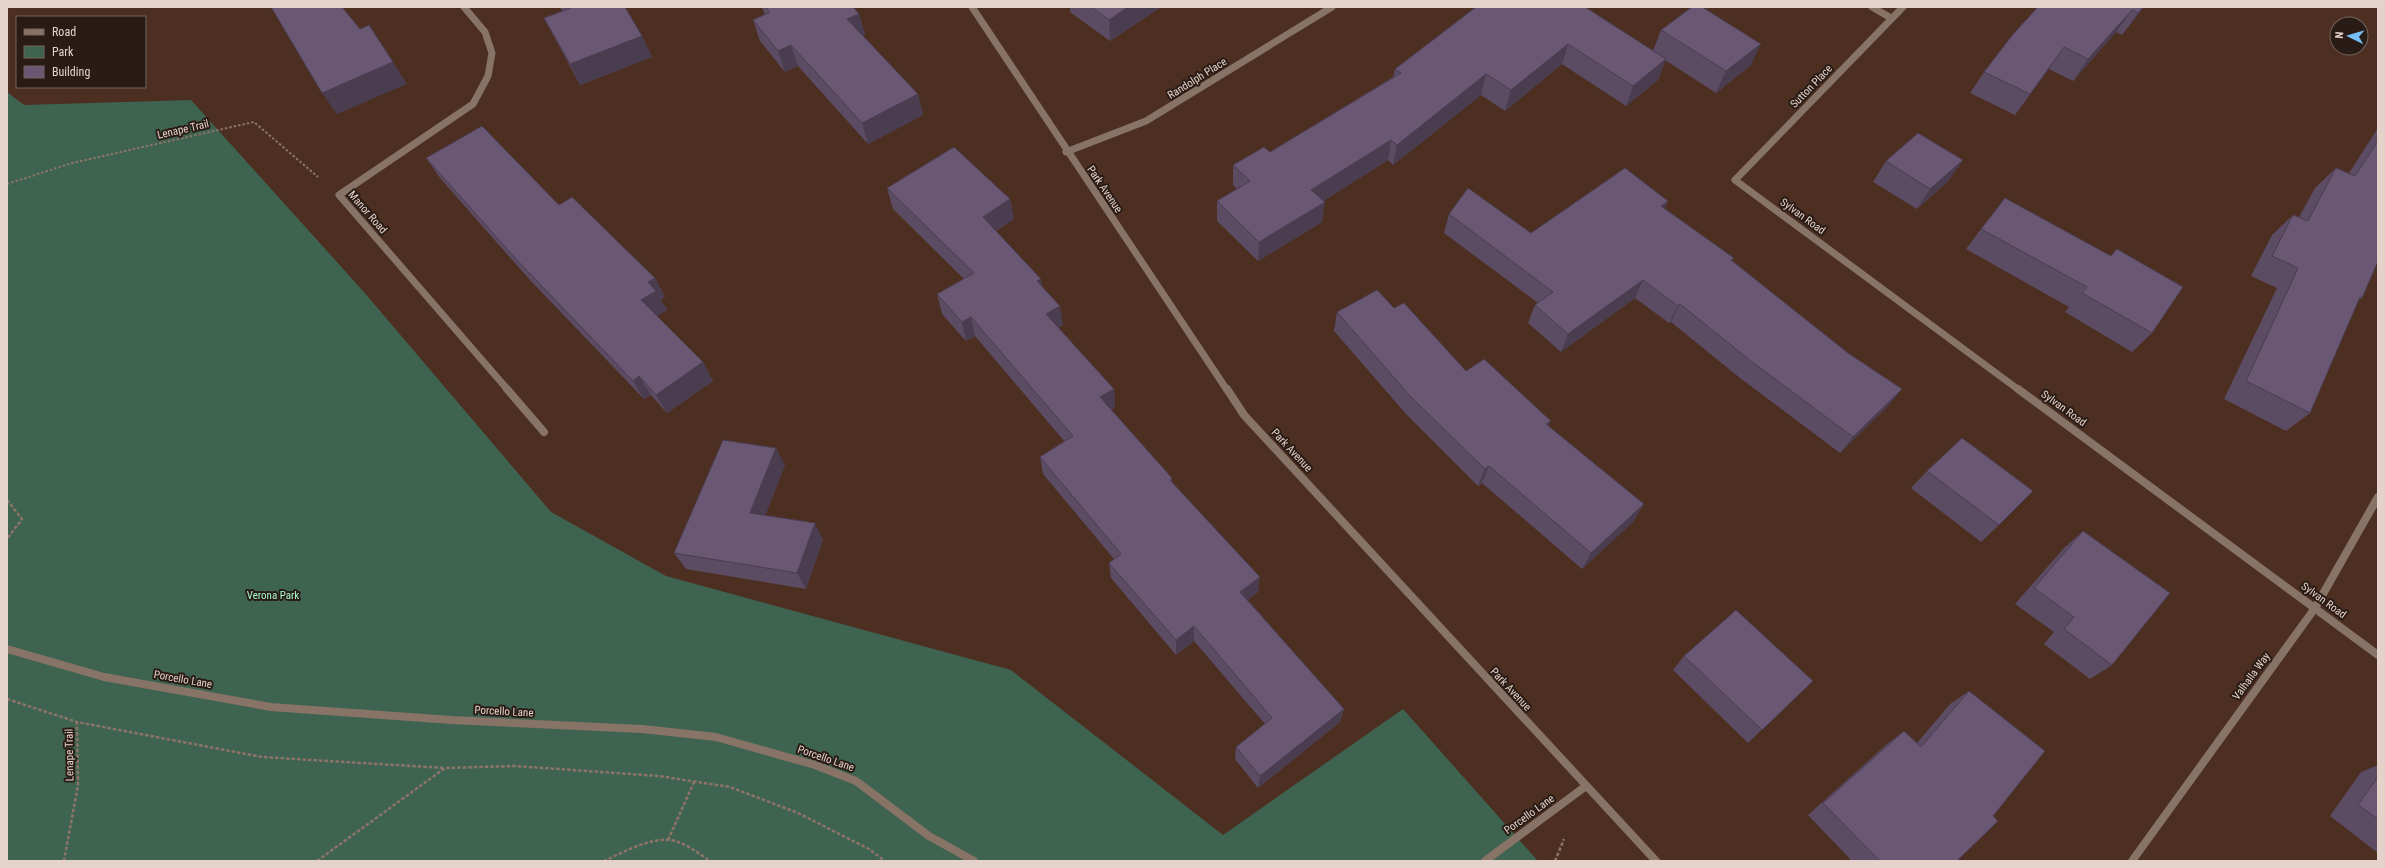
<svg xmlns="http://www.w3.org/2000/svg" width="2385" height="868" viewBox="0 0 2385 868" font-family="'Roboto Condensed',sans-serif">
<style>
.green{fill:#3f6351}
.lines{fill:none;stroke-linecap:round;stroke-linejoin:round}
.path-far1{stroke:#8d7469;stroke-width:2;stroke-dasharray:2.5 2;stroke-linecap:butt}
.path{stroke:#8d7469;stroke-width:2.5;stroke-dasharray:3.5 2;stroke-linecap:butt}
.minor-far1{stroke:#887367;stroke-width:7}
.minor{stroke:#887367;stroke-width:8}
.wall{fill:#5b4b63}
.shaded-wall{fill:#4a3d50}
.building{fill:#6a5773;stroke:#4a3d50}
.labels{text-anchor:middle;stroke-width:4;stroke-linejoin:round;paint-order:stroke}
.street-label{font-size:11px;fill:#e5d2ca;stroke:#291b15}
.park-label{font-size:11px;fill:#a6fad1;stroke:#291b15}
</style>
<rect width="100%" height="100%" fill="#4d2f22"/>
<!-- green -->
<polygon class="green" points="7,92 24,105 191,100 363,291 551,512 666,576 1011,670 1223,835 1403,709 1538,861 7,861"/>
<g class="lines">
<!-- path-far1 -->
<polyline class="path-far1" points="7,184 72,163 254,122 318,177"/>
<!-- path -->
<g class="path">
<polyline points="7,500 22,519 7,539"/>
<polyline points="7,699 77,722 262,757 445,768"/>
<polyline points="668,840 695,780"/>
<polyline points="64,861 78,785 77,722"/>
<polyline points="317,861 445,768 515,766 659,776 730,787 798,813 869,849 885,861"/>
<path d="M604 861C622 853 648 838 669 840 683 841 698 853 710 861"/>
<polyline points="1555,861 1564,839"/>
</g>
<!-- minor-far1 -->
<g class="minor-far1">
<polyline points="464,7 485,32 492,53 488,76 473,104 339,195 508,390"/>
<polyline points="972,7 1227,390"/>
<polyline points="1872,7 1891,18"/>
<polyline points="1903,7 1735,180 2019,390"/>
<polyline points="1066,152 1146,121 1332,7"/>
</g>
<!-- minor -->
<g class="minor">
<polyline points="507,389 544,432"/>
<polyline points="1227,389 1244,415 1656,861"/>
<polyline points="2018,389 2378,655"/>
<polyline points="7,649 104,677 271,707 451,720 642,729 716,737 815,765 856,781 929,836 974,861"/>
<polyline points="1485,861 1586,786"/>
<polyline points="2132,861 2315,608 2378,497"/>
</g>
</g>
<!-- wall -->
<g class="wall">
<polygon points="559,7 625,7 642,36 652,57 580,85 544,18 563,11"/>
<polygon points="762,7 853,7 859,14 865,35 863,36 918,94 923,115 868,144 798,66 785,72 760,41 753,20 765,15"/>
<polygon points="1070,7 1161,7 1110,41 1070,12"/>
<polygon points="1476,7 1653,51 1661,30 1751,65 1716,93 1665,60 1658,80 1626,106 1562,64 1505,111 1481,95 1393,165 1388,160 1323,201 1322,222 1258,261 1217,221 1217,201 1237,189 1233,185 1233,165 1270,152 1393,77 1395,69"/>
<polygon points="2038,7 2144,7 2122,35 2116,32 2073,81 2049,69 2015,115 1970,93 1984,72"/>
<polygon points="2378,128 2378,261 2362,298 2358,301 2310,413 2286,431 2224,399 2277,288 2251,276 2272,235 2293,215 2299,217 2315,188 2336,168 2349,173"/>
<polygon points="426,158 559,205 655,278 665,297 661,300 667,310 657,316 703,362 713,381 667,413 651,395 644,399 529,279 440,178"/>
<polygon points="1963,160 1948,181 1917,209 1873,182 1886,161"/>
<polygon points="887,188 1010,199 1014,219 996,231 1042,287 1063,325 1058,328 1114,389 1115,407 1111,410 1172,478 1172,482 1258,592 1248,600 1344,709 1340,722 1258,788 1235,759 1236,747 1265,724 1194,641 1176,655 1111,578 1109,563 1114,559 1043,474 1040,457 1064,441 975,336 966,341 942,314 937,294 964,279 893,209"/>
<polygon points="1668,201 1664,209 1734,258 1732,261 1848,353 1902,389 1888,406 1840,453 1740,378 1671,322 1669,323 1635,298 1561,352 1528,323 1535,305 1538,303 1444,233 1449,214 1531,233"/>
<polygon points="1981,229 2111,256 2117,249 2152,333 2132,352 2065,312 2069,307 1966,249"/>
<polygon points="1394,308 1466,371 1548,426 1634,521 1582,569 1482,483 1478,486 1406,414 1334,331 1337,312"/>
<polygon points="785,465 765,515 823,540 806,589 686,569 674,553"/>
<polygon points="1927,471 1999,525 1981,542 1911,488"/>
<polygon points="2083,531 2112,665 2090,679 2044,644 2054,632 2015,604 2064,548"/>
<polygon points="1684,656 1813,681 1748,743 1673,670"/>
<polygon points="1969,691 1957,861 1852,861 1808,815 1887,744 1904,731 1917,743 1950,704"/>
<polygon points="2378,765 2378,853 2330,816 2361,772"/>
</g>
<!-- shaded-wall -->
<g class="shaded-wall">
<polygon points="1128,7 1161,7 1110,41 1109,20"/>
<polygon points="2143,7 2144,7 2122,35 2138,13"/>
<polygon points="2132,10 2116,32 2073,81 2088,59"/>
<polygon points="859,14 865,35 853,41 847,19"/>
<polygon points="369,25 407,84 337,114 322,93"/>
<polygon points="642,36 652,57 580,85 570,64"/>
<polygon points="1568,44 1562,64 1505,111 1511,90"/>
<polygon points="1761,44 1751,65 1716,93 1726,71"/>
<polygon points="791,45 798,66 785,72 778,51"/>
<polygon points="2064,47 2049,69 2015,115 2030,94"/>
<polygon points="1666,59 1658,80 1626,106 1633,86"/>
<polygon points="1486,74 1481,95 1393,165 1397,145"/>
<polygon points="918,94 923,115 868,144 862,123"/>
<polygon points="1391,140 1388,160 1309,210 1311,190"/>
<polygon points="1963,160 1948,181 1917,209 1930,189"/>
<polygon points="1010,199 1014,219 987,237 983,217"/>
<polygon points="1668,201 1659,220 1661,206"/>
<polygon points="1325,202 1322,222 1258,261 1259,242"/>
<polygon points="655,278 665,297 661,300 667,310 652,319 641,300 648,282"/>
<polygon points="1041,279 1044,298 1037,281"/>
<polygon points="1643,280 1635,298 1561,352 1568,334"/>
<polygon points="1680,304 1671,322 1669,323 1678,306"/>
<polygon points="1060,306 1063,325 1049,333 1046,314"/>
<polygon points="971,317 975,336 966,341 962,322"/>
<polygon points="703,362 713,381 667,413 656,395"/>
<polygon points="639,376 651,395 644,399 633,381"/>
<polygon points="1114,389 1115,407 1102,415 1100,397"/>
<polygon points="1902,389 1888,406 1840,453 1853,437"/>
<polygon points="1551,421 1543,438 1546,424"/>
<polygon points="776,448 785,465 760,529 750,513"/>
<polygon points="1489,466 1482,483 1478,486 1485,469"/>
<polygon points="1644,504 1634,521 1582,569 1591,553"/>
<polygon points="815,523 823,540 806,589 797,573"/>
<polygon points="1260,577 1258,592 1239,607 1240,592"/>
<polygon points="1194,626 1194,641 1176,655 1176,640"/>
<polygon points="1344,709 1340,722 1258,788 1260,776"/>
</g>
<!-- building -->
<g class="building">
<polygon points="271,7 342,7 360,29 369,25 393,62 322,93"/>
<polygon points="570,7 625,7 642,36 570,64 544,18 571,8"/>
<polygon points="765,7 853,7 859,14 847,19 918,94 862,123 791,45 778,51 753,20 770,12"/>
<polygon points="1091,7 1128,7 1109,20"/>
<polygon points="1476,7 1585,7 1666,59 1633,86 1568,44 1511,90 1486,74 1397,145 1391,140 1311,190 1325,202 1259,242 1217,201 1250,181 1233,165 1264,147 1270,152 1401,73 1395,69"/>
<polygon points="1692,7 1702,7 1761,44 1726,71 1661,30"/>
<polygon points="2038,7 2143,7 2138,13 2132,10 2088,59 2064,47 2030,94 1984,72 2014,33"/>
<polygon points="482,126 559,205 572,197 655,278 648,282 656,291 641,300 703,362 656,395 639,376 633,381 516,259 426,158"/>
<polygon points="1918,133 1963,160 1930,189 1886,161"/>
<polygon points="2378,141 2378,261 2362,298 2360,297 2310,413 2246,381 2298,268 2272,256 2293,215 2308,221 2336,168 2355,176"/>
<polygon points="954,147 1010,199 983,217 1041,279 1037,281 1060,306 1046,314 1114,389 1100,397 1172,478 1170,480 1260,577 1240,592 1344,709 1260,776 1236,747 1272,718 1194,626 1176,640 1109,563 1121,554 1040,457 1073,436 971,317 962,322 937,294 974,273 887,188"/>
<polygon points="1625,168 1668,201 1661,206 1734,258 1731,260 1848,353 1902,389 1853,437 1751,361 1680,304 1678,306 1643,280 1568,334 1535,305 1553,292 1449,214 1468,188 1531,233"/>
<polygon points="2005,198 2111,256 2117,249 2183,287 2152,333 2082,293 2087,287 1981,229"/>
<polygon points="1377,290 1394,308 1404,303 1466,371 1484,359 1551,421 1546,424 1644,504 1591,553 1489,466 1485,469 1410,396 1337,312"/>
<polygon points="1962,438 2033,491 1999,525 1927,471"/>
<polygon points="723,440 776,448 750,513 815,523 797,573 674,553"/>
<polygon points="2083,531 2170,593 2112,665 2064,629 2074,617 2034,588"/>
<polygon points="1736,610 1813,681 1762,730 1684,656"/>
<polygon points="1969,691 2045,751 1993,816 1998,821 1957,861 1880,861 1823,803 1904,731 1921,747"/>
<polygon points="2378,777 2378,819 2358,805"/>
</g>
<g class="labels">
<!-- street labels -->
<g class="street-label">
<text transform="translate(1197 78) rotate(-32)" y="4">Randolph Place</text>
<text transform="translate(1811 86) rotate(-46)" y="4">Sutton Place</text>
<text transform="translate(183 129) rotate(-13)" y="4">Lenape Trail</text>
<text transform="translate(1105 189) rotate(56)" y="4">Park Avenue</text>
<text transform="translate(368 212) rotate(49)" y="4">Manor Road</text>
<text transform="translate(1803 216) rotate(36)" y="4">Sylvan Road</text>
<text transform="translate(2064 408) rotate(36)" y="4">Sylvan Road</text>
<text transform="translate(1292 450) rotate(47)" y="4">Park Avenue</text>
<text transform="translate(2324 600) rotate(36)" y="4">Sylvan Road</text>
<text transform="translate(2251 676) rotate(-54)" y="4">Valhalla Way</text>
<text transform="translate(183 679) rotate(10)" y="4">Porcello Lane</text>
<text transform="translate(1511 689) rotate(47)" y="4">Park Avenue</text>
<text transform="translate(504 711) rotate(3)" y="4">Porcello Lane</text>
<text transform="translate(69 755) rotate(-91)" y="4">Lenape Trail</text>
<text transform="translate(826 758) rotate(19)" y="4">Porcello Lane</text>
<text transform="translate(1529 814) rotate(-36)" y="4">Porcello Lane</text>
</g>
<!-- park labels -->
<g class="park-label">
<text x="273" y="599">Verona Park</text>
</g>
</g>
<!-- border -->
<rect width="2385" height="868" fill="none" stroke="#e5d2ca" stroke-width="16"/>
<!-- legend -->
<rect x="16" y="16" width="130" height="72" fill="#291b15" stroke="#74645d"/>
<rect x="24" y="29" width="20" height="6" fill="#887367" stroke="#74645d"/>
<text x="52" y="36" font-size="12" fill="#e5d2ca">Road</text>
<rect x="24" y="46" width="20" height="12" fill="#3f6351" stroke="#74645d"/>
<text x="52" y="56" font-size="12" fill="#e5d2ca">Park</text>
<rect x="24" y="66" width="20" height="12" fill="#6a5773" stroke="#74645d"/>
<text x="52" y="76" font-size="12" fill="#e5d2ca">Building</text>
<!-- north arrow -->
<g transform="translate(2349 36) rotate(275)"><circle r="19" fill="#291b15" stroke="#74645d"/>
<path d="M0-3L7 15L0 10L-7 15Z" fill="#77bff7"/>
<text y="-6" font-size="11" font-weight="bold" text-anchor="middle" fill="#e5d2ca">N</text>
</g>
</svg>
